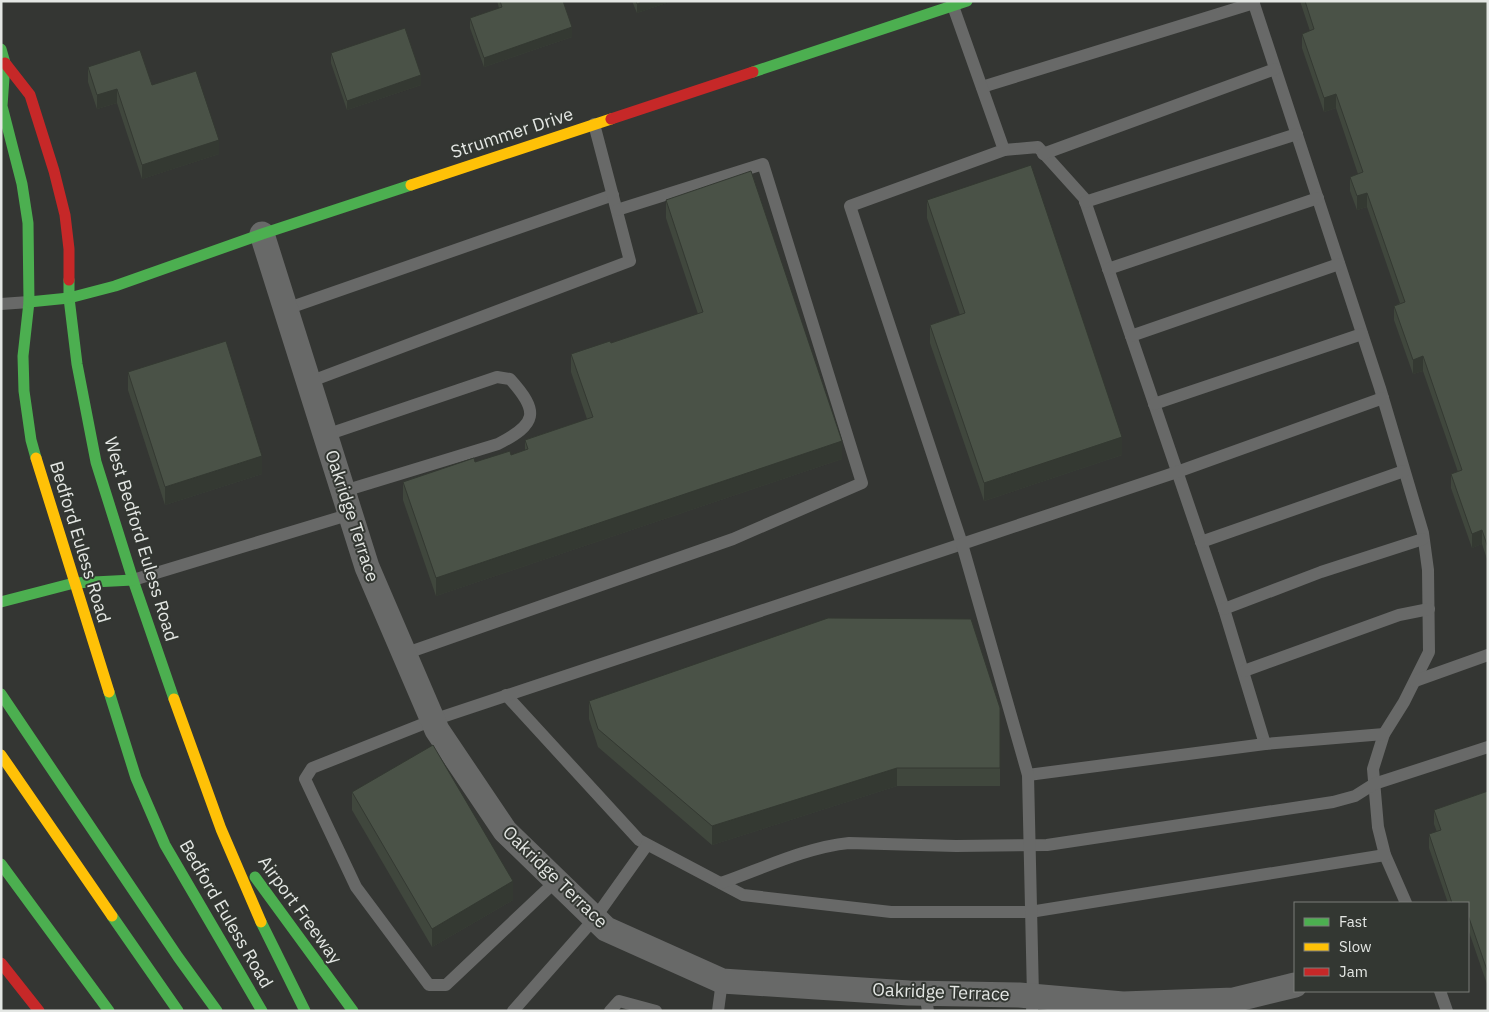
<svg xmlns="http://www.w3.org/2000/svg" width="1489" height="1012" viewBox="0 0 1489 1012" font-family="'IBM Plex Sans',sans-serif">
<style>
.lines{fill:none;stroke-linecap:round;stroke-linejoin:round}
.lane{stroke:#686968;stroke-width:12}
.street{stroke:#686968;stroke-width:25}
.fast{stroke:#4caf50;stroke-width:11}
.slow{stroke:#ffc107;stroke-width:11}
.jam{stroke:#c62828;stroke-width:11}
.wall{fill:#40473d}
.shaded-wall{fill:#343932}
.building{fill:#4a5247;stroke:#343932}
.labels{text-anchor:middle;stroke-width:4;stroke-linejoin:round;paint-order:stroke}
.street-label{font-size:18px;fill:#e4e7e4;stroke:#333732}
</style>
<rect width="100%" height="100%" fill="#343633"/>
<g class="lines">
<!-- lane -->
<g class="lane">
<polyline points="1253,1 1380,388 1423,533 1428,570 1429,652 1404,702 1384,734 1373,769 1378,827 1385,855 1406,903"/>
<polyline points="982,87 1254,3"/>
<polyline points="1004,150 1038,147 1084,198 1224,609 1265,744 1384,734"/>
<polyline points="1043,154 1275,69"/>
<polyline points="1085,202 1297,134"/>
<polyline points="1108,269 1318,198"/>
<polyline points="1,304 29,302"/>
<polyline points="286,309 613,195"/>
<polyline points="1131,336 1339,264"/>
<polyline points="309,382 630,261 594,124"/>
<polyline points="1154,404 1362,334"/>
<path d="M326 435 497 377 510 379C540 412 537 424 498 444L344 491"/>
<polyline points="1201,542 1404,471"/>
<polyline points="133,580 351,514"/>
<polyline points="1224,609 1321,572 1423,539"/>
<polyline points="404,654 733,539 862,483 763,164 617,210"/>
<polyline points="1244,671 1399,615 1429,609"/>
<polyline points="1415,681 1488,655"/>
<polyline points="506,695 639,840 743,895 891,912 1030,912 1385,855"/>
<polyline points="1028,775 1265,744"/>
<polyline points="556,881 446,985 429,985 356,887 305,779 312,768 433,720 962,544 850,206 1004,150 953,6"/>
<path d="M721 883C761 869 807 847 849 843L956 846 1047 845 1333 802 1355 796 1374 784 1488 747"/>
<polyline points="1440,991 1447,1011"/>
<polyline points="925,993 928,1011"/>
<polyline points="513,1011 595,918 647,845"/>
<polyline points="610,1011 619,1001 656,1011"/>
<polyline points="718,1011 722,981"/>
<polyline points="1032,1011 1033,996 1028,775 962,544 1177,472 1383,398"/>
</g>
<!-- street -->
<polyline class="street" points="262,234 367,567 437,730 505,831 606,929 722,981 909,993 1019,995 1123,1004 1234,1000 1295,985"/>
<!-- fast -->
<g class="fast">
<polyline points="1,49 5,63 2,106 22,184 28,223 29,302 23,356 24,391 31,440 36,458"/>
<polyline points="753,72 967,1"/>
<polyline points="69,280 69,298 77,364 96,462 133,580 174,699"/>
<polyline points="29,302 69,298 115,286 262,234 411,185"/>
<polyline points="74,583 133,580"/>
<polyline points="1,602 74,583"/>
<polyline points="109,692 136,778 165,845 262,1011"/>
<polyline points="1,694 178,957 217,1011"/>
<polyline points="1,864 109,1011"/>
<polyline points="255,877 353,1011"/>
<polyline points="112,916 178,1011"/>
<polyline points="261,922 305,1011"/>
</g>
<!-- slow -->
<g class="slow">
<polyline points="411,185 611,119"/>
<polyline points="36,458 109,692"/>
<polyline points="174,699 221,829 261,922"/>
<polyline points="1,755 112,916"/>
</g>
<!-- jam -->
<g class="jam">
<polyline points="5,63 30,95 54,171 65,215 69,249 69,280"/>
<polyline points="611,119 753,72"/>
<polyline points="1,963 39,1011"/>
</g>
</g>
<!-- wall -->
<g class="wall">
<polygon points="497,1 563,1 572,37 484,67 470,28 470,18 499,8"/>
<polygon points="632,1 672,1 637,13"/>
<polygon points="1300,1 1488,1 1488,562 1482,544 1472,548 1451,488 1451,474 1458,472 1423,371 1413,374 1394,320 1394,306 1400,303 1367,207 1357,210 1350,191 1350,177 1358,174 1336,108 1324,112 1302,48 1302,34 1310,31"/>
<polygon points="331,53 421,85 347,110 331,63"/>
<polygon points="88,67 152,85 219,154 142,179 117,103 97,109 88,82"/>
<polygon points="666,200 842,459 436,596 403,500 403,482 475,462 511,455 525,450 525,440 587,419 571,372 571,354 611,343 698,314 666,218"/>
<polygon points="927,200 1122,455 984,501 930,343 930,325 960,315 927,218"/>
<polygon points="128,372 262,474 165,505 128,390"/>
<polygon points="589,701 1000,708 1000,786 897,786 712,845 598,747 589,719"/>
<polygon points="1488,791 1488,987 1468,929 1468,903 1448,903 1429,848 1429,834 1437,832 1434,824 1434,810"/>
<polygon points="352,792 513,900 432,947 352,810"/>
</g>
<!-- shaded-wall -->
<g class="shaded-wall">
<polygon points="644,1 672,1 637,13 637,4"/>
<polygon points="572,27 572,37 484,67 484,58"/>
<polygon points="421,75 421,85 347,110 347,101"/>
<polygon points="117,89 117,103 97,109 97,95"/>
<polygon points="1336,94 1336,108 1324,112 1324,98"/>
<polygon points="219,140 219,154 142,179 142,165"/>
<polygon points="1367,193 1367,207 1357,210 1357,196"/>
<polygon points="1423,356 1423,371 1413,374 1413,360"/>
<polygon points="1122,437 1122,455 984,501 984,483"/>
<polygon points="842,441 842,459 436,596 436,578"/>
<polygon points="262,456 262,474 165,505 165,487"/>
<polygon points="1482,530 1482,544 1472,548 1472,534"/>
<polygon points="897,768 897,786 712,845 712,826"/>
<polygon points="513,881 513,900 432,947 432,929"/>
</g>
<!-- building -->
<g class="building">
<polygon points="500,1 563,1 572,27 484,58 470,18 502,7"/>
<polygon points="636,1 644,1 637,4"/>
<polygon points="1305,1 1488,1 1488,548 1482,530 1472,534 1451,474 1462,470 1423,356 1413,360 1394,306 1405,302 1367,193 1357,196 1350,177 1363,172 1336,94 1324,98 1302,34 1314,29"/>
<polygon points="405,28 421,75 347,101 331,53"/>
<polygon points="140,50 152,85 196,71 219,140 142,165 117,89 97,95 88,67"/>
<polygon points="1031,165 1122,437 984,483 930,325 965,313 927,200"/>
<polygon points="751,171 842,441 436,578 403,482 474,458 475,462 510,451 511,455 528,449 525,440 593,417 571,354 610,341 611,343 703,312 666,200"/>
<polygon points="226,341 262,456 165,487 128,372"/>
<polygon points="828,618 971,619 1000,708 1000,768 897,768 712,826 598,729 589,701"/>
<polygon points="433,745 513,881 432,929 352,792"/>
<polygon points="1488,791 1488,973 1468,915 1468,903 1452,903 1429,834 1441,830 1434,810"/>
</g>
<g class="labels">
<!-- street labels -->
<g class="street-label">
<text transform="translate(512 133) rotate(-18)" y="6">Strummer Drive</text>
<text transform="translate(352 516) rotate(72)" y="6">Oakridge Terrace</text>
<text transform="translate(141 539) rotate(73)" y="6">West Bedford Euless Road</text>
<text transform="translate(80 542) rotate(73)" y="6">Bedford Euless Road</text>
<text transform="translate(555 877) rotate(44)" y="6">Oakridge Terrace</text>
<text transform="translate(300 910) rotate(54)" y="6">Airport Freeway</text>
<text transform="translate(226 914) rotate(60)" y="6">Bedford Euless Road</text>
<text transform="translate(941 992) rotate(2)" y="6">Oakridge Terrace</text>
</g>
</g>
<!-- border -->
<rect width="1489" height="1012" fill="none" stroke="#e4e7e4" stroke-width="5"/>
<!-- legend -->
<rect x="1294" y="902" width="175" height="90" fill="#333732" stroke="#7a7d79"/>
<rect x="1304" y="918" width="25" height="8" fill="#4caf50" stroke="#7a7d79"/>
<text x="1339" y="927" font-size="15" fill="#e4e7e4">Fast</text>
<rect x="1304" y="943" width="25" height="8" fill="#ffc107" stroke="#7a7d79"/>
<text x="1339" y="952" font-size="15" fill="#e4e7e4">Slow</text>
<rect x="1304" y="968" width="25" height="8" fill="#c62828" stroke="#7a7d79"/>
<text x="1339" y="977" font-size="15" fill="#e4e7e4">Jam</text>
</svg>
